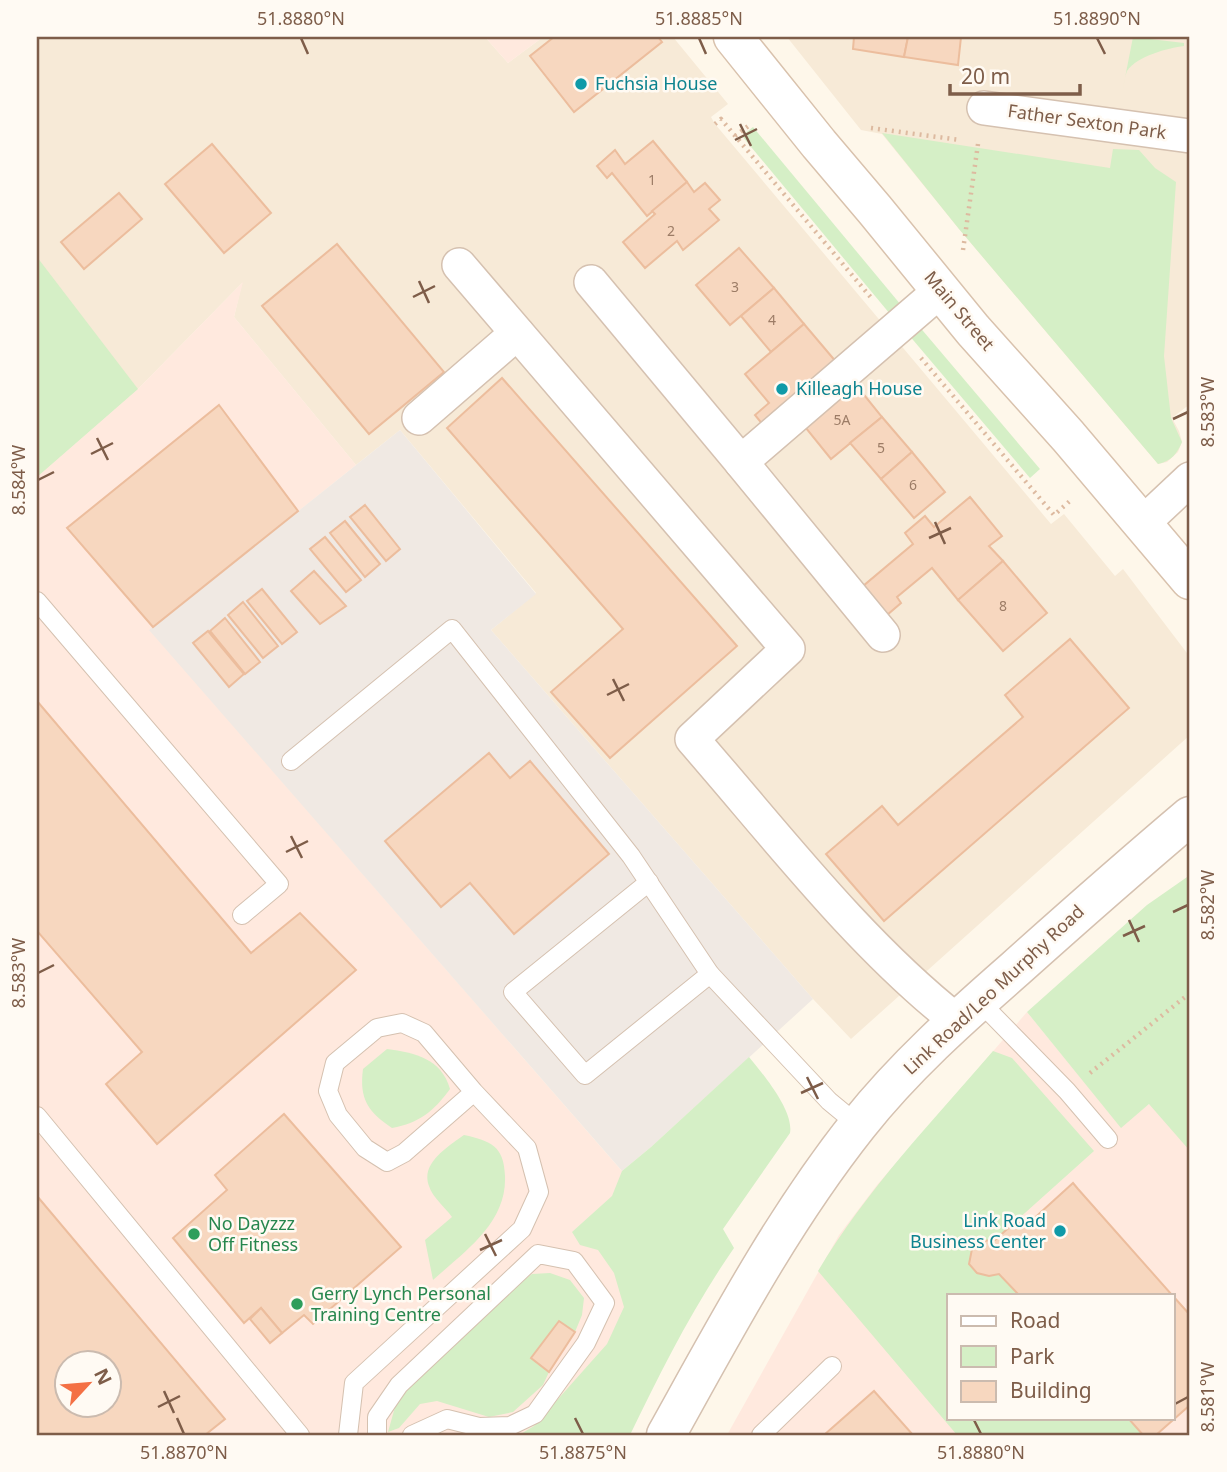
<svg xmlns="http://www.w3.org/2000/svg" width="1227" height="1472" viewBox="0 0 1227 1472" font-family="'Noto Sans',sans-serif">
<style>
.residential{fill:#f7ead7}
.commercial{fill:#ffe9de;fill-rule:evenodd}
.industrial{fill:#f0e9e3}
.green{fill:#d5efc6}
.building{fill:#f7d7bf;stroke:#ecbd9d;stroke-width:2;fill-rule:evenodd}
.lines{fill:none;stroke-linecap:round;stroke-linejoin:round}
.service-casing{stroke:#d5c1b0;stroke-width:20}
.minor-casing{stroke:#d5c1b0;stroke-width:36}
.tertiary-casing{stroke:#d5c1b0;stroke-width:41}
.secondary-casing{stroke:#d9c2ad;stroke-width:41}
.path{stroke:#ddbaa0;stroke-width:4.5;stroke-dasharray:2 5;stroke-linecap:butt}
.service{stroke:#fff;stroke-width:18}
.minor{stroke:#fff;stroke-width:33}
.tertiary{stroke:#fff;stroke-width:38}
.secondary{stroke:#fff;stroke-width:38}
.ticks{fill:none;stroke:#7e5d49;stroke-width:2.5}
.culture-dot{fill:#0f9aa8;stroke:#fffaf3;stroke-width:2.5}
.leisure-dot{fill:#2e9e5b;stroke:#fffaf3;stroke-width:2.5}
.labels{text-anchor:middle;stroke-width:5;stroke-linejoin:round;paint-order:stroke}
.number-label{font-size:14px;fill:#9c7c66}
.culture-label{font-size:18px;fill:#0d838f;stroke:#fffaf3;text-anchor:start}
.street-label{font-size:18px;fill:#7e5d49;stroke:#fffaf3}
.leisure-label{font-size:18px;fill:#27864d;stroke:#fffaf3;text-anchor:start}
.neatline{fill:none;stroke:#7e5d49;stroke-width:2.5}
.ticks-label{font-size:18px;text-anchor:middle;fill:#7e5d49}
</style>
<rect width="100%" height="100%" fill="#fef7ea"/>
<!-- residential -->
<g class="residential">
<polygon points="37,37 485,37 508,63 543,37 673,37 728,104 711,117 715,124 1051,524 1064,514 1115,576 1123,569 1190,657 1190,735 851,1039 813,999 491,630 536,593 400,430 356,465 234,317 242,283 138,389 37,477"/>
<polygon points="787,37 1190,37 1190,404 1172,418 1179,431 1182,442 1178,452 1167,462 1158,464 959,229 882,134 861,130"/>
</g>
<!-- commercial -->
<g class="commercial">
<polygon points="485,37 543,37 508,63"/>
<path d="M243 282 234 317 356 465 150 630 621 1170 723 1229 595 1435H37V477L138 389ZM66 1364H108V1406H66Z"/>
<path d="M1027 1012 1121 1127 1149 1104 1190 1116V1435H727L839 1235 877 1185ZM949 1295H1173V1418H949Z"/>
</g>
<!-- industrial -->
<polygon class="industrial" points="400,430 536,594 491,630 813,999 651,1147 622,1171 149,630"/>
<!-- green -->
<g class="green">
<path d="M1133 37 1184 43V46C1168 48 1137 56 1127 71 1125 76 1124 83 1123 88Z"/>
<polygon points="753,127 906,311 895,320 742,136"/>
<path d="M882 133 1110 168 1113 149 1139 150 1155 168 1176 182 1164 356 1171 418 1182 442C1177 454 1171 461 1158 464L959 229Z"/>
<polygon points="37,257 138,389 37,477"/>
<polygon points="918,325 1040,469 1030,478 908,334"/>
<polygon points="1190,875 1190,1151 1149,1104 1121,1128 1027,1012 1147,905"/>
<path d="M387 1049C415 1053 441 1058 450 1089 434 1111 419 1123 392 1128 368 1112 359 1099 363 1069Z"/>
<path d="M993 1051 1012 1058 1094 1151 995 1240 982 1241 972 1249 969 1264C979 1274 986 1277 999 1274L1019 1295H949V1418H1128L1143 1435H957L818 1271C866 1190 932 1122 993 1051Z"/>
<path d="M749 1057C763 1074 794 1111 790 1133L723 1229 734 1248C693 1307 661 1371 630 1435H519L534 1426 607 1344 624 1307 614 1273 598 1250 580 1245 572 1232 612 1196 622 1171 651 1147Z"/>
<path d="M464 1135C491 1141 504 1146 505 1176 507 1223 465 1251 433 1280L425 1240 452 1217C446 1208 432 1197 429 1186 420 1163 449 1146 464 1135Z"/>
<polygon points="550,1273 570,1280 584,1298 582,1315 575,1332 559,1321 531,1358 549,1372 543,1385 513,1412 489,1417 437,1401 420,1404 399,1428 388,1432 395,1407 409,1384 512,1289 532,1274"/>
</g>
<!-- building -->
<g class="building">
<polygon points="554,37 658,37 662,42 574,112 530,56"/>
<polygon points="854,37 908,37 904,57 853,49"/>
<polygon points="908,37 961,37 958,65 904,57"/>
<polygon points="653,141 687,182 647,216 612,173 607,178 597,166 615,150 625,164"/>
<polygon points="212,144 271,213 224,253 165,184"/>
<polygon points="687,182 694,192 705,183 720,200 709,209 719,220 683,250 677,241 645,268 623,242 655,214 652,211"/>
<polygon points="119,193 142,219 84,269 61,242"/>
<polygon points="337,244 444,372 369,434 262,306"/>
<polygon points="739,248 774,288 730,325 696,285"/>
<polygon points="774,288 804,324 771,352 741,316"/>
<polygon points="804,324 837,363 764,426 755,415 769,403 745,374"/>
<polygon points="502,378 737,646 610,758 551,692 623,629 447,428"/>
<polygon points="852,380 882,417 831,459 801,422"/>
<polygon points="219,405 298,511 153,627 67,528"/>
<polygon points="882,417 912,452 881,479 850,443"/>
<polygon points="912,452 945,492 914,518 881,479"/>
<polygon points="970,497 1002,536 989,546 1003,561 958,600 932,568 897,597 901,603 880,621 856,592 913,544 905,533 925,516 934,527"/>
<polygon points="365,505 400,549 386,561 350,517"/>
<polygon points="345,521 380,564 365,577 330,533"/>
<polygon points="325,537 361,580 346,592 310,549"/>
<polygon points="1003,561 1047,613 1003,651 958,600"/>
<polygon points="314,571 346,606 320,624 291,591"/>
<polygon points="262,589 297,632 282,644 247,601"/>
<polygon points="243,602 278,646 263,658 228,615"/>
<polygon points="225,618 260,662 245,674 210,631"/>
<polygon points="208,631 244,674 229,687 193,643"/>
<polygon points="1070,639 1129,708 884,921 826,854 882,806 898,825 1023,717 1005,695"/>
<polygon points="37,701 251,953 300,913 356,970 157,1144 106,1084 142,1052 37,931"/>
<polygon points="489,753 510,778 530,761 609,854 514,934 470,883 441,907 385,841"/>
<polygon points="284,1114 401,1247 313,1324 304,1315 282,1333 261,1308 244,1323 173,1238 227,1190 215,1175"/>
<polygon points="1073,1183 1078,1189 1172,1295 1019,1295 999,1274 989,1276 977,1273 969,1264 972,1249 982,1241 995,1240 1014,1223 1029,1223"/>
<path d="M37 1196 225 1419 205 1435H37ZM66 1364H108V1406H66Z"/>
<polygon points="1173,1296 1190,1315 1190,1405 1156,1435 1143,1435 1128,1418 1173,1418"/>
<polygon points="261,1308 282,1333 270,1343 250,1319"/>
<polygon points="559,1321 575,1332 549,1372 531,1358"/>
<polygon points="874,1391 913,1435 824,1435"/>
</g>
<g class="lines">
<!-- service casing -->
<g class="service-casing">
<g id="service">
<polyline points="37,601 279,884 242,915"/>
<polyline points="291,761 452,629 631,856 710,974 829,1101 858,1125"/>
<polyline points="649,882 513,992 585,1075 710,974"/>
<polyline points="979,1001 1067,1091 1108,1139"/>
<polyline points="37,1116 300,1435"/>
<polyline points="348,1435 354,1383 522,1229 539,1192 527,1148 474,1092 424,1033 402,1023 377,1028 335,1063 328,1091 338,1115 365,1148 387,1162 404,1153 474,1092"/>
<polyline points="377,1435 377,1417 399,1385 538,1254 574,1261 605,1303 586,1343 535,1414 510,1426 479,1427 447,1419 412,1435"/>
<polyline points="761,1435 832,1366"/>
</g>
</g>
<!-- minor casing -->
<g class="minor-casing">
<g id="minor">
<polyline points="984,108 1190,136"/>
<path d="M459 265 788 649 692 739C775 834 858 943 957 1021"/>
<polyline points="591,282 741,462"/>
<polyline points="419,418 517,333"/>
<polyline points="1142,524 1190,479"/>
<polyline points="883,635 741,462 941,290"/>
</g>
</g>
<!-- tertiary casing -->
<g class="tertiary-casing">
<path id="tertiary" d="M666 1435C725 1329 782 1221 858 1125 904 1067 959 1018 1015 969 1073 917 1131 866 1190 816"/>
</g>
<!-- secondary casing -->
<g class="secondary-casing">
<polyline id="secondary" points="733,37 819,144 875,210 973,330 1068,436 1190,580"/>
</g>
<!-- path -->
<g class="path">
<polyline points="715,124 721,119 873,300"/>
<polyline points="871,128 960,140"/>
<polyline points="735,136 751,124"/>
<polyline points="963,250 978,144"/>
<polyline points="921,358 1054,515 1071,500"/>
<polyline points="1090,1073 1190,993"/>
</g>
<!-- service -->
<use href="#service" class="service"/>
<!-- minor -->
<use href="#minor" class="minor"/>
<!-- tertiary -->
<use href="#tertiary" class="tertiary"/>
<!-- secondary -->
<use href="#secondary" class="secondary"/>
</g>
<!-- ticks -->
<path class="ticks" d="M301 38 308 54M699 38 706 54M1097 38 1105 54M740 124 751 146M735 140 757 129M419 281 429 303M413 297 435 286M1173 419 1188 412M97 438 108 460M91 454 113 443M38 480 54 472M935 522 945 544M929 538 951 528M613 679 624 701M607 695 629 684M291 836 302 858M286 852 308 841M1173 912 1188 905M1129 920 1139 942M1123 936 1145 926M38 973 54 965M807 1077 818 1099M801 1093 823 1083M485 1234 496 1256M480 1250 502 1240M164 1391 174 1413M1173 1405 1188 1397M158 1407 180 1396M177 1418 184 1434M575 1418 583 1434M973 1418 981 1434"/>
<!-- markers -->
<g class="culture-dot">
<circle cx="581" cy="84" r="7"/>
<circle cx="782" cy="389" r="7"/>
<circle cx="1060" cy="1231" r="7"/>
</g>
<g class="leisure-dot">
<circle cx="194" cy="1234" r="7"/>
<circle cx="297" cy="1304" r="7"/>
</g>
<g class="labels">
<!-- number labels -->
<g class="number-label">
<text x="652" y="185">1</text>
<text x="671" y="236">2</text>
<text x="735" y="292">3</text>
<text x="772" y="325">4</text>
<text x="842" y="425">5A</text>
<text x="881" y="453">5</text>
<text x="913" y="490">6</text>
<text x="1003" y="611">8</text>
</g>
<!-- culture labels -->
<g class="culture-label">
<text x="595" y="90">Fuchsia House</text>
<text x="796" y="395">Killeagh House</text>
<text x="1046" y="1227" text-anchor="end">Link Road<tspan x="1046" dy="21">Business Center</tspan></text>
</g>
<!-- street labels -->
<g class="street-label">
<text transform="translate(1087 122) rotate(8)" y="6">Father Sexton Park</text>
<text transform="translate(959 311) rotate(50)" y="6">Main Street</text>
<text transform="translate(994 990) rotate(-43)" y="6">Link Road/Leo Murphy Road</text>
</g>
<!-- leisure labels -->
<g class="leisure-label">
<text x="208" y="1230">No Dayzzz<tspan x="208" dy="21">Off Fitness</tspan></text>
<text x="311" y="1300">Gerry Lynch Personal<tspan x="311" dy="21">Training Centre</tspan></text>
</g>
</g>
<!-- border -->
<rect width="1227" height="1472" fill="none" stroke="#fffaf3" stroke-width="77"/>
<!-- legend -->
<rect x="947" y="1294" width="228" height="126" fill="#fffaf3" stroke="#cbbbaf" stroke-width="2"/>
<rect x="961" y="1316" width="35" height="10" fill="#ffffff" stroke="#cbbbaf" stroke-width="2"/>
<text x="1010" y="1328" font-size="21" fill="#7e5d49">Road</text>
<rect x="961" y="1346" width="35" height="21" fill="#d5efc6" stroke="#cbbbaf" stroke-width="2"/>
<text x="1010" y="1364" font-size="21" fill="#7e5d49">Park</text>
<rect x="961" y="1381" width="35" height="21" fill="#f7d7bf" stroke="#cbbbaf" stroke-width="2"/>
<text x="1010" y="1398" font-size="21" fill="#7e5d49">Building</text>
<!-- north arrow -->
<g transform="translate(88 1384) rotate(64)"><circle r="33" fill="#fffaf3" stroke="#cbbbaf" stroke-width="2"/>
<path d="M0-5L12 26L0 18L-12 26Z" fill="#f47044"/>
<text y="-10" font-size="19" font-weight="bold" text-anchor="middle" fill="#7e5d49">N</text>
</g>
<!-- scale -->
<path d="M950 84v10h130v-10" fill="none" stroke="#7e5d49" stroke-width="3.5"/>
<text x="961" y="84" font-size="21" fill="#7e5d49" stroke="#fffaf3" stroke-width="5" paint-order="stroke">20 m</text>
<rect x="38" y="38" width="1150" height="1396" class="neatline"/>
<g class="ticks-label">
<text x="301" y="25">51.8880°N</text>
<text x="699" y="25">51.8885°N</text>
<text x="1097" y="25">51.8890°N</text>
<text transform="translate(1208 412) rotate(-90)" y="6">8.583°W</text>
<text transform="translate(19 480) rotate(-90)" y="6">8.584°W</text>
<text transform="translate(1208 905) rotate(-90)" y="6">8.582°W</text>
<text transform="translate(19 973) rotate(-90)" y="6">8.583°W</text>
<text transform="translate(1208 1397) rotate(-90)" y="6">8.581°W</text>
<text x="184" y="1459">51.8870°N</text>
<text x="583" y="1459">51.8875°N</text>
<text x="981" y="1459">51.8880°N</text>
</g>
</svg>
